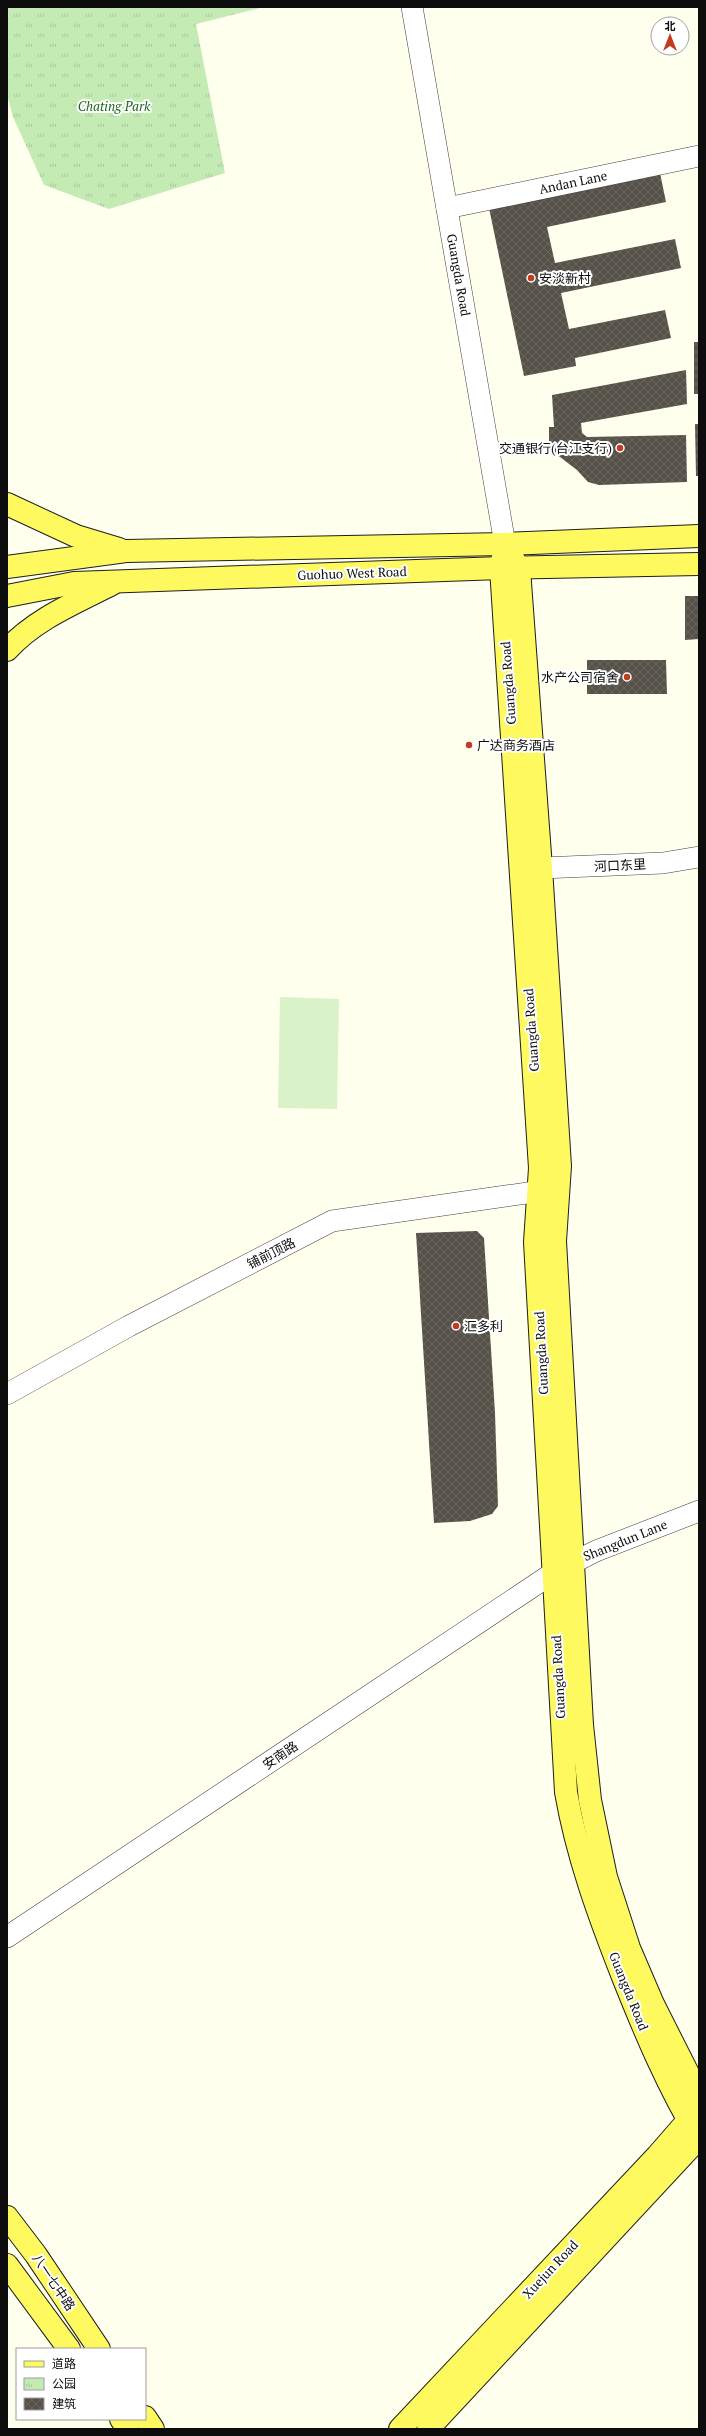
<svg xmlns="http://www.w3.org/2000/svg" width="706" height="2436" viewBox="0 0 706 2436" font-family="'PT Serif','Noto Sans SC',serif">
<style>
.park{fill:url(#park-tufts)}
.pitch{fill:#daf2c7}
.building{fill:url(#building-cross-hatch)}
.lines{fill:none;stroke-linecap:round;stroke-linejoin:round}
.minor-casing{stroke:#404040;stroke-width:22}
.major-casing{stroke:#1e1e1e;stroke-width:24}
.minor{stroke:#fff;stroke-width:21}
.major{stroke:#fdf95e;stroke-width:22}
.poi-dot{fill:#c23b20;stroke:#fff;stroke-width:1.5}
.labels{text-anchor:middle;stroke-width:4;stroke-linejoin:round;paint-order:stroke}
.park-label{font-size:13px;font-style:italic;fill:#1b671b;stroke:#fff}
.street-label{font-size:13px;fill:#0d0d0d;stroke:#fff}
.poi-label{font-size:13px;fill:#0d0d0d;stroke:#fff;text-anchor:start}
</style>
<defs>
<pattern id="park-tufts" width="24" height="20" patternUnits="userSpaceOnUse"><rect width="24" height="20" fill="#c5ebb5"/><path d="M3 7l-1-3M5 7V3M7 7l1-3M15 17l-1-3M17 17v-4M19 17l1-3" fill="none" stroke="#a8c89a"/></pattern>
<pattern id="building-cross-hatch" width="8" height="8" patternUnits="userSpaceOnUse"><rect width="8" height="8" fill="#565149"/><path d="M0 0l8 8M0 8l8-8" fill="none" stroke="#69655f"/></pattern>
</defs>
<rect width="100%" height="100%" fill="#ffffed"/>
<!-- park -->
<polygon class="park" points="7,7 264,7 196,24 225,173 109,209 44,185 13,117 7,94"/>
<!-- pitch -->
<polygon class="pitch" points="280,997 339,999 337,1109 278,1108"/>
<!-- building -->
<g class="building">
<polygon points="660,173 666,202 547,227 555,263 675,239 681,268 561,293 569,329 665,310 671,338 575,358 576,366 524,376 489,208"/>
<rect x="694" y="342" width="5" height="52"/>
<polygon points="686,370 687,404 581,423 582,433 587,437 686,435 687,482 599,485 588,482 577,470 556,454 549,441 549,427 554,427 552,395"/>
<polygon points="695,424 699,424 699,476 696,476"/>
<polygon points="685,596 699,596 699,639 685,640"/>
<polygon points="587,660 666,660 667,694 587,694"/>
<polygon points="477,1231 484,1238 495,1413 498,1506 492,1514 470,1521 434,1523 416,1233"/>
</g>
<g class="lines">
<!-- minor casing -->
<g class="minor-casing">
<g id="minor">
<polyline points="412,7 505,544"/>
<polyline points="447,208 699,156"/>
<polyline points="541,868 663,863 699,857"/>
<polyline points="7,1394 129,1326 332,1221 555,1189"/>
<polyline points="7,1937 553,1573 596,1551 699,1511"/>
</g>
</g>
<!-- major casing -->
<g class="major-casing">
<g id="major">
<polyline points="7,504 76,536 119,549"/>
<path d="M505 544 501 568 540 1168 535 1242 566 1792C577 1856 599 1916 623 1977 645 2032 668 2087 699 2138"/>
<polyline points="505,544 519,569 541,868 560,1166 555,1241 582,1725 590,1800 606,1877 629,1948 653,2004 699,2095"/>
<polyline points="7,567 126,551 505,544 699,536"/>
<polyline points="7,596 74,583 501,568 699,564"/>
<path d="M7 650C35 619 75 603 112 584"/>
<polyline points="7,2217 36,2255 99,2349"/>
<polyline points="7,2265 69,2349"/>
<polyline points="145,2417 153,2429"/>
<polyline points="121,2419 128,2429"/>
<polyline points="400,2429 657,2156 697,2110"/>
<polyline points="428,2429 699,2138"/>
</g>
</g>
<!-- minor -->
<use href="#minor" class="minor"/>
<!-- major -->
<use href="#major" class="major"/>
</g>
<!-- markers -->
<g class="poi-dot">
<circle cx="531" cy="278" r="4"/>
<circle cx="620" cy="448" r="4"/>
<circle cx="627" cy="677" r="4"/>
<circle cx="469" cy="745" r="4"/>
<circle cx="456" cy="1326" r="4"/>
</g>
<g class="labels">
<!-- park labels -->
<g class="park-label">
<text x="114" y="111">Chating Park</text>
</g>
<!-- street labels -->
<g class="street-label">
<text transform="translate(573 182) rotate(-12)" y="5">Andan Lane</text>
<text transform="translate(459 275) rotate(80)" y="5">Guangda Road</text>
<text transform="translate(352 573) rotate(-2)" y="5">Guohuo West Road</text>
<text transform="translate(508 683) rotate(-94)" y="5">Guangda Road</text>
<text transform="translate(620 865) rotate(-3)" y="5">河口东里</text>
<text transform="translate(531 1030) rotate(-94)" y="5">Guangda Road</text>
<text transform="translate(271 1253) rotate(-27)" y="5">铺前顶路</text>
<text transform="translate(541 1353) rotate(-93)" y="5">Guangda Road</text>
<text transform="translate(625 1540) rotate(-22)" y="5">Shangdun Lane</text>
<text transform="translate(558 1677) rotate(-93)" y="5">Guangda Road</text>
<text transform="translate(280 1755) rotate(-34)" y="5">安南路</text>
<text transform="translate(629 1991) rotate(68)" y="5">Guangda Road</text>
<text transform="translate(550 2269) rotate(-47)" y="5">Xuejun Road</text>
<text transform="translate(54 2282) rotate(56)" y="5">八一七中路</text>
</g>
<!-- poi labels -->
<g class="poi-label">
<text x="539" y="283">安淡新村</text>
<text x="612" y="453" text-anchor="end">交通银行(台江支行)</text>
<text x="619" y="682" text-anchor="end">水产公司宿舍</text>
<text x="477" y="750">广达商务酒店</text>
<text x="464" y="1331">汇多利</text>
</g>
</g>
<!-- border -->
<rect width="706" height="2436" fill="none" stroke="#0d0d0d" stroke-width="16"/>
<!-- legend -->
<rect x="16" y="2348" width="130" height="72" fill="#ffffff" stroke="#9e9e9e"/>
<rect x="24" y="2361" width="20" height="6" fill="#fdf95e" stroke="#9e9e9e"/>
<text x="52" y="2368" font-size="12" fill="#0d0d0d">道路</text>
<rect x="24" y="2378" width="20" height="12" fill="url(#park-tufts)" stroke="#9e9e9e"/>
<text x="52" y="2388" font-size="12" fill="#0d0d0d">公园</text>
<rect x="24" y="2398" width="20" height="12" fill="url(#building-cross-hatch)" stroke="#9e9e9e"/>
<text x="52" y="2408" font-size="12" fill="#0d0d0d">建筑</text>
<!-- north arrow -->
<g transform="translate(670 36)"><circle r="19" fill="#ffffff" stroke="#9e9e9e"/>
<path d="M0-3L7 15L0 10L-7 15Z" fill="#c23b20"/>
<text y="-6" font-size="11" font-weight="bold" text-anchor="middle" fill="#0d0d0d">北</text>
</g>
</svg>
